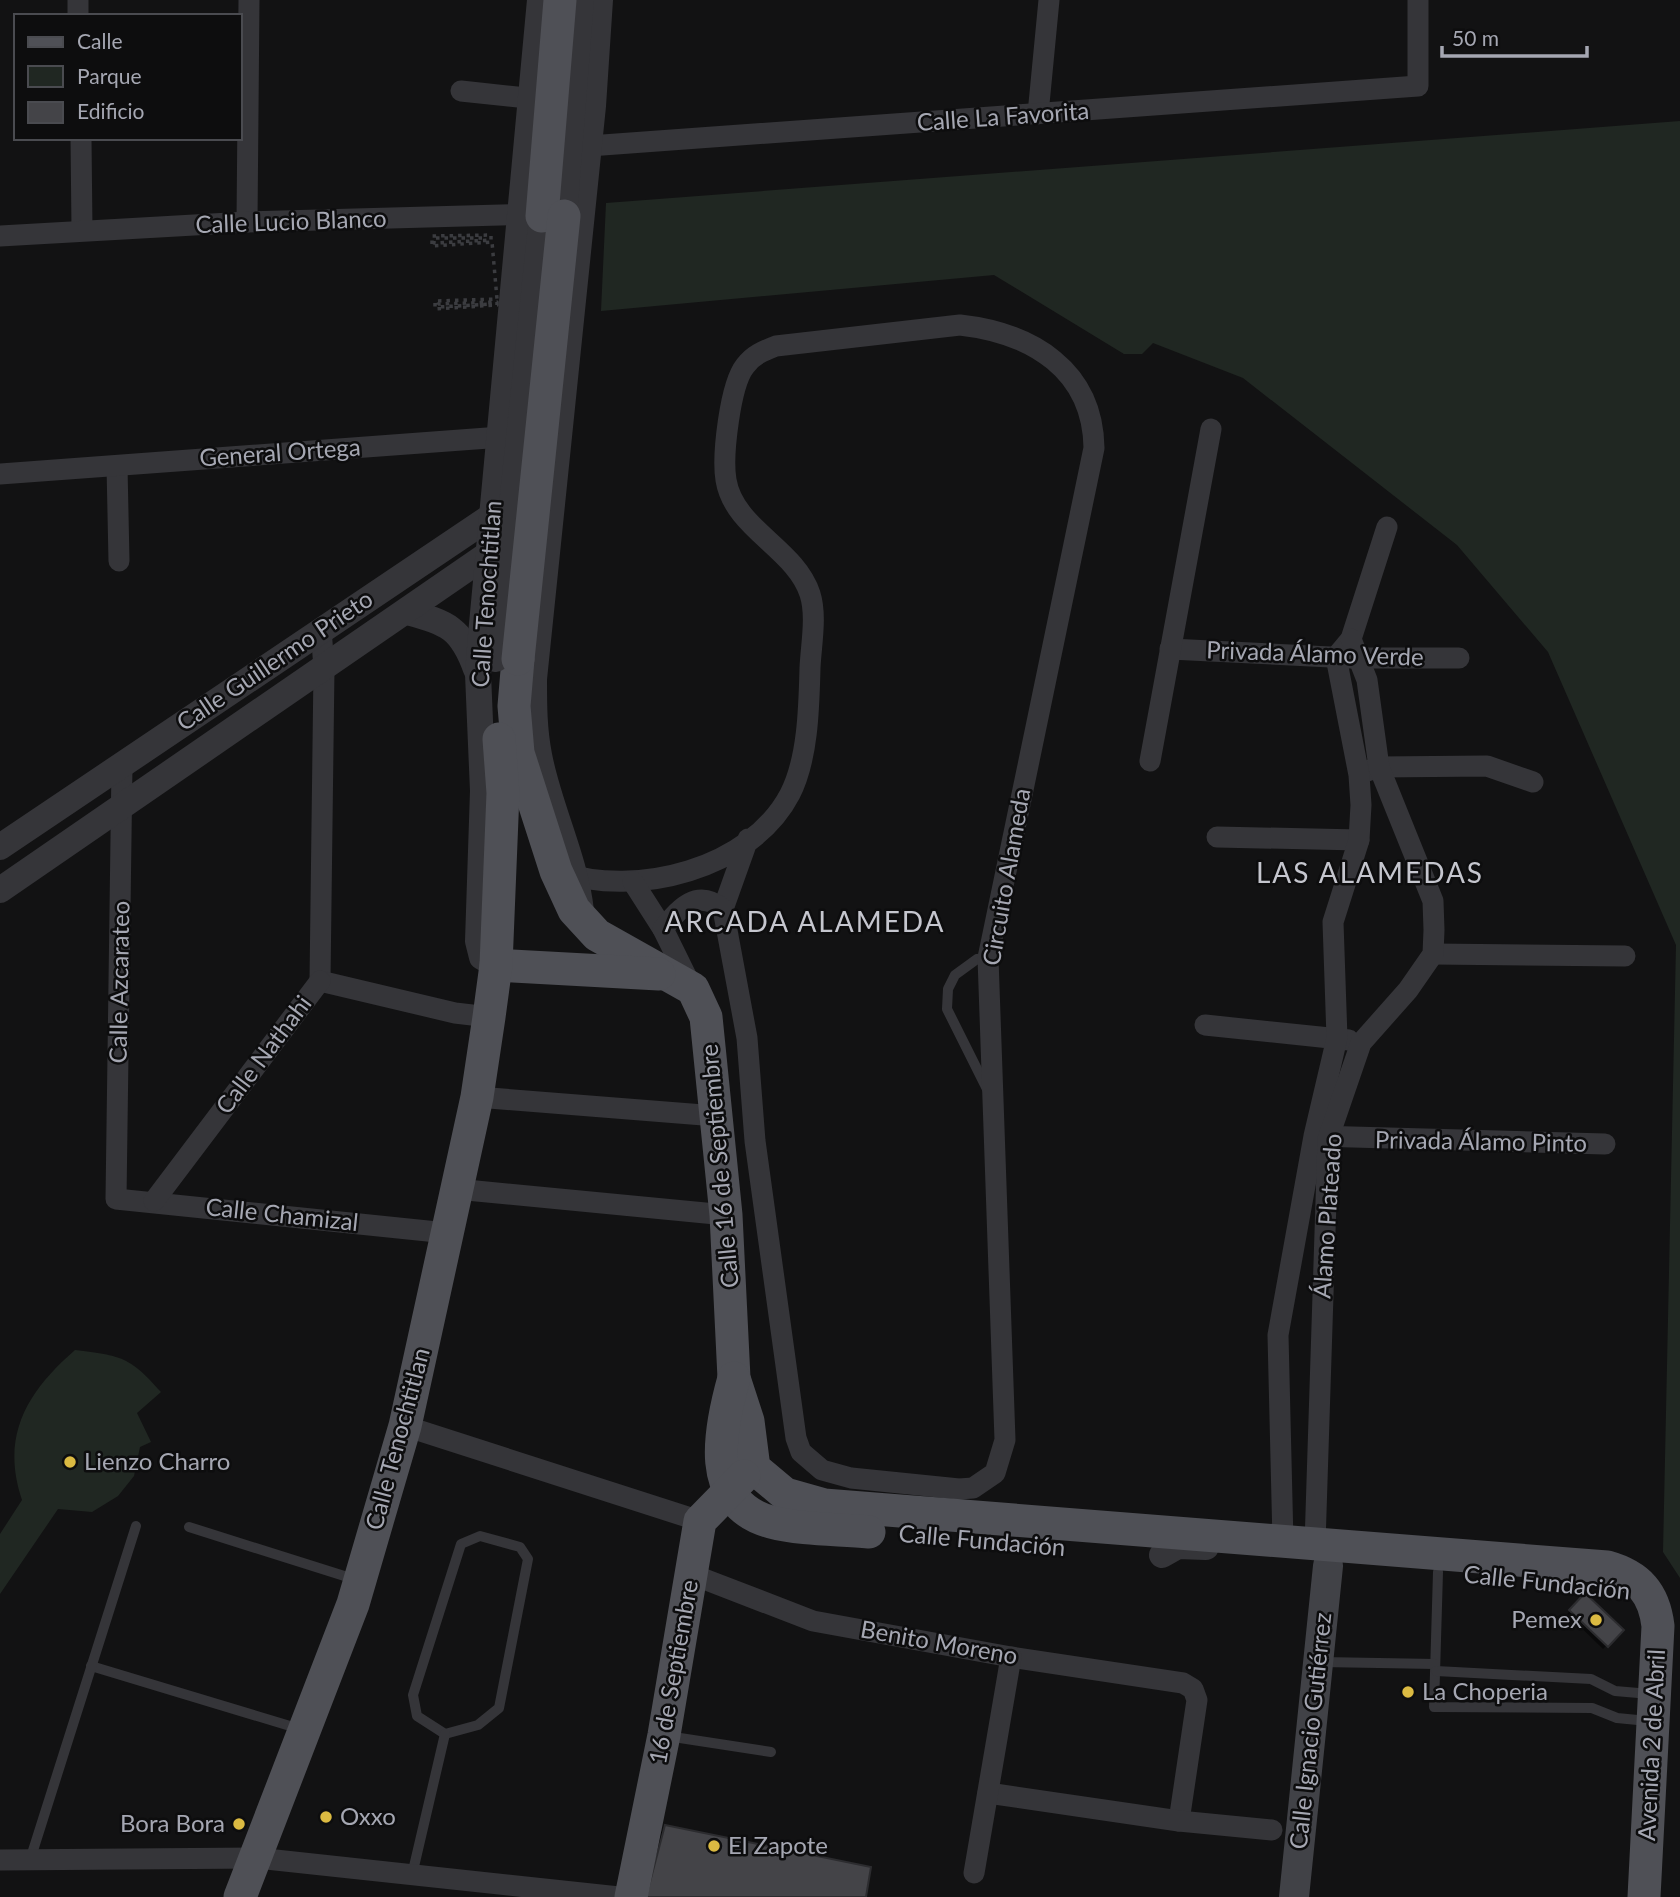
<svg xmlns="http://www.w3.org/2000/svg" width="1680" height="1897" viewBox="0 0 1680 1897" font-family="Lato,sans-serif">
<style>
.green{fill:#202722}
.shadow{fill:#0007}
.building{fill:#444448;stroke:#2c2c2f;stroke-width:2}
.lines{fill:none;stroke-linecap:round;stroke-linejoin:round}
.service{stroke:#353539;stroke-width:10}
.minor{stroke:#353539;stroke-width:21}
.tertiary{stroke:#353539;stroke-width:26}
.secondary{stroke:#414247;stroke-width:30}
.primary{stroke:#4f5056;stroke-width:33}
.path-bridge{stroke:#3b3c40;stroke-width:3.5;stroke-dasharray:3.5 5;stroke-linecap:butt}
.tertiary-bridge{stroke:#353539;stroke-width:26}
.primary-bridge{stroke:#4f5056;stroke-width:33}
.poi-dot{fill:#dbba42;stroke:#0d0d0e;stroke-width:2.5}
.labels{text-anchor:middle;stroke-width:5;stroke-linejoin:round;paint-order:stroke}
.street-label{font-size:24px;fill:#a5a7b2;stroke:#0d0d0e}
.poi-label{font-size:24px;fill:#a5a7b2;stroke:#0d0d0e;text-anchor:start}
.quarter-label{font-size:28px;letter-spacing:2px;fill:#c5c6ce;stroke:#0d0d0e}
</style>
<rect width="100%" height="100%" fill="#121213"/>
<!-- green -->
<g class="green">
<polygon points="1680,121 1680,1578 1663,1552 1676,945 1548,652 1457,545 1243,378 1153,343 1142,354 1124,354 994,275 601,311 606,203"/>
<path d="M75 1350C122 1356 129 1356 161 1392L137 1413 151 1442 140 1447 134 1476 118 1496 92 1512 58 1509 0 1594V1534L22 1500C0 1435 28 1391 75 1350Z"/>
</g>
<!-- shadow -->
<g class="shadow">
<polygon points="1585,1595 1622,1630 1603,1649 1567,1614"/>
<polygon points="666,1827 864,1897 634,1897 649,1843"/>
</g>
<!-- building -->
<g class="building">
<polygon points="1585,1593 1624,1630 1608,1647 1569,1610"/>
<polygon points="665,1825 871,1867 866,1897 646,1897"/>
</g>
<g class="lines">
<!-- service -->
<g class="service">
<polyline points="987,1089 947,1009 948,989 955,975 977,959 988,958"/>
<polyline points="189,1527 357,1580"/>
<polygon points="480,1536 520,1547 528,1559 499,1708 478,1725 445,1734 417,1716 413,1695 461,1544"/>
<polyline points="1438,1572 1434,1707 1592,1708 1617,1718 1648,1721"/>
<polyline points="1322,1662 1435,1664"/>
<polyline points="91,1666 300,1729"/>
<polyline points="1436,1671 1591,1679 1615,1691 1650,1694"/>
<polyline points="667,1736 771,1752"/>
<polyline points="30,1860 136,1526"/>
<polyline points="412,1875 445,1734"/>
</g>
<!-- minor -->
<g class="minor">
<polyline points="78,0 78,16"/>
<polyline points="461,91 546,100"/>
<polyline points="1038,114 1049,0"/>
<polyline points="81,138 82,230"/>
<polyline points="589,146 1418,86 1418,0"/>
<polyline points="247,222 249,0"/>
<polyline points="0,236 247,222 533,214"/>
<polyline points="117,466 119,561"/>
<polyline points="0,474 515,436"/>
<polyline points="1170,649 1351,658 1459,658"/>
<polyline points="1150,761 1211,429"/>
<polyline points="122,765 116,1199 447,1233"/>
<polyline points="1367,771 1379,767 1487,766 1533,782"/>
<polyline points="1217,837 1359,840"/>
<path d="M560 872C636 898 751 869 790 794 808 759 809 707 810 668 811 645 817 616 810 594 795 548 734 529 726 480 722 456 730 385 745 366 753 355 763 351 776 346L960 325C1032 333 1093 370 1094 448L988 958 1005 1440 995 1473 973 1488 959 1489 851 1478 822 1470 801 1452 796 1438 755 1141 747 1038 723 909 748 839"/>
<polyline points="633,882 663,929"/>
<polyline points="1433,954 1625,956"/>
<polyline points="320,981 324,668 321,629"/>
<polyline points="320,981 455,1013 489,1017"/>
<path d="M692 988 663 929C679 908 697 888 723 909"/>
<polyline points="1205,1025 1349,1040"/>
<polyline points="477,1097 716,1116"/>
<polyline points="1316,1136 1605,1144"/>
<polyline points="456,1189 726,1215"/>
<polyline points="154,1201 320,981"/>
<polyline points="405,1426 700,1521"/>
<polyline points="1283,1542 1278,1335 1314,1136 1337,1038 1333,922 1359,840 1361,805 1359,775 1336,657 1351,639 1387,527"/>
<polyline points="1315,1544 1328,1139 1361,1043 1408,990 1433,954 1434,930 1433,901 1379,767 1367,680 1351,639"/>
<polyline points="691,1574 813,1621 1011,1657 1183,1683 1193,1689 1197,1700 1179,1821"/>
<polyline points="988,1793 1179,1821 1272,1830"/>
<polyline points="0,1860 257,1858 619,1897"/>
<polyline points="974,1873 1011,1657"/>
</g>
<!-- tertiary -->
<g class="tertiary">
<path d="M407 612C448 623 461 628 476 669"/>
<polyline points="0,847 502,509"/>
<polyline points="0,890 497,548"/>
<path d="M581 911C575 857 549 808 539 755 534 729 534 705 534 679L593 106 600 0"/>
<polyline points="496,965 482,957 478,941 483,791 478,674 481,635 540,0"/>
<polyline points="1162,1555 1178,1546 1206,1547"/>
</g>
<!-- secondary -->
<polyline class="secondary" points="1294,1897 1328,1566"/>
<!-- primary -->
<g class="primary">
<path d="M518 659 514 706 518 753 556 871 574 910 597 935 693 989 706 1017 726 1215 734 1378 748 1421 754 1468 785 1494 824 1505 1607 1567C1639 1576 1654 1593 1658 1626L1644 1897"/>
<polyline points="496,965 659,974"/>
<path d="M734 1378C720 1428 703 1504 771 1522 802 1530 837 1529 869 1532"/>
<polyline points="240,1897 353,1604 405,1426 477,1097 489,1017 496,965 503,793 499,739"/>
<polyline points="631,1897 664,1735 700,1521 744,1476"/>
</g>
<!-- path-bridge -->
<polyline class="path-bridge" points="482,238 434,238 434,243 491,240 491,235 432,236 432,246 492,242 497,299 435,301 435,309 497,305 497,302 438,304 438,307 492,304"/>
<!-- tertiary-bridge -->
<g class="tertiary-bridge">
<polyline points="564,216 581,0"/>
<polyline points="496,659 542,216"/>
</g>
<!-- primary-bridge -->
<g class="primary-bridge">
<polyline points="542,216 560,0"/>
<polyline points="518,659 564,216"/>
</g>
</g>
<!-- markers -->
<g class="poi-dot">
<circle cx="70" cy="1462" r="7"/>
<circle cx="1596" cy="1620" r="7"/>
<circle cx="1408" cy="1692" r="7"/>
<circle cx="326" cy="1817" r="7"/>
<circle cx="239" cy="1824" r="7"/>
<circle cx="714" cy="1846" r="7"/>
</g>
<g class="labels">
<!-- street labels -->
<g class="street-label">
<text transform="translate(1003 117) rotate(-4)" y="8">Calle La Favorita</text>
<text transform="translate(291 222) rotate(-2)" y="8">Calle Lucio Blanco</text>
<text transform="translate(280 453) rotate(-4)" y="8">General Ortega</text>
<text transform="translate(487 594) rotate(-86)" y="8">Calle Tenochtitlan</text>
<text transform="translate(1315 654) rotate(2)" y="8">Privada Álamo Verde</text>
<text transform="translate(275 661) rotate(-34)" y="8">Calle Guillermo Prieto</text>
<text transform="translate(1007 877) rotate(-80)" y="8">Circuito Alameda</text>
<text transform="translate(120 982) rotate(-89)" y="8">Calle Azcarateo</text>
<text transform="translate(264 1055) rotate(-53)" y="8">Calle Nathahi</text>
<text transform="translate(1481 1142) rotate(1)" y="8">Privada Álamo Pinto</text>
<text transform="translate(720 1166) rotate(-95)" y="8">Calle 16 de Septiembre</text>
<text transform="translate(282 1215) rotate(6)" y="8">Calle Chamizal</text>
<text transform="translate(1328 1216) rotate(-86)" y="8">Álamo Plateado</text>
<text transform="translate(398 1439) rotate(-75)" y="8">Calle Tenochtitlan</text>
<text transform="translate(982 1541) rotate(5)" y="8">Calle Fundación</text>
<text transform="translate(1547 1583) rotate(6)" y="8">Calle Fundación</text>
<text transform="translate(939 1643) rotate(10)" y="8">Benito Moreno</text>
<text transform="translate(674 1672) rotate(-80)" y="8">16 de Septiembre</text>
<text transform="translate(1311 1731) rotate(-84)" y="8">Calle Ignacio Gutiérrez</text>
<text transform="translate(1652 1745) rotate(-87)" y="8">Avenida 2 de Abril</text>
</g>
<!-- poi labels -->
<g class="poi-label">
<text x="84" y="1470">Lienzo Charro</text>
<text x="1582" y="1628" text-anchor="end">Pemex</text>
<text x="1422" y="1700">La Choperia</text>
<text x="340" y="1825">Oxxo</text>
<text x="225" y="1832" text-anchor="end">Bora Bora</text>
<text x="728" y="1854">El Zapote</text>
</g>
<!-- quarter labels -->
<g class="quarter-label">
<text x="1370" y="883">LAS ALAMEDAS</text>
<text x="805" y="932">ARCADA ALAMEDA</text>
</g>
</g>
<!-- legend -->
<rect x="14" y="14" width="228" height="126" fill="#0d0d0e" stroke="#4a4b50" stroke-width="2"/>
<rect x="28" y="37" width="35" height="10" fill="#4f5056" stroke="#4a4b50" stroke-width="2"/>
<text x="77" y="49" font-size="21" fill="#a5a7b2">Calle</text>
<rect x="28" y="66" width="35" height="21" fill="#202722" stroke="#4a4b50" stroke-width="2"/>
<text x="77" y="84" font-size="21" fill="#a5a7b2">Parque</text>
<rect x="28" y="102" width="35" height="21" fill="#444448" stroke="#4a4b50" stroke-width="2"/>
<text x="77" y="119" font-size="21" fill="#a5a7b2">Edificio</text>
<!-- scale -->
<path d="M1442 46v10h145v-10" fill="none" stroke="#a5a7b2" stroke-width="3.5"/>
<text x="1452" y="46" font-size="21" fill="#a5a7b2" stroke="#0d0d0e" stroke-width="5" paint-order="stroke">50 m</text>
</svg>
